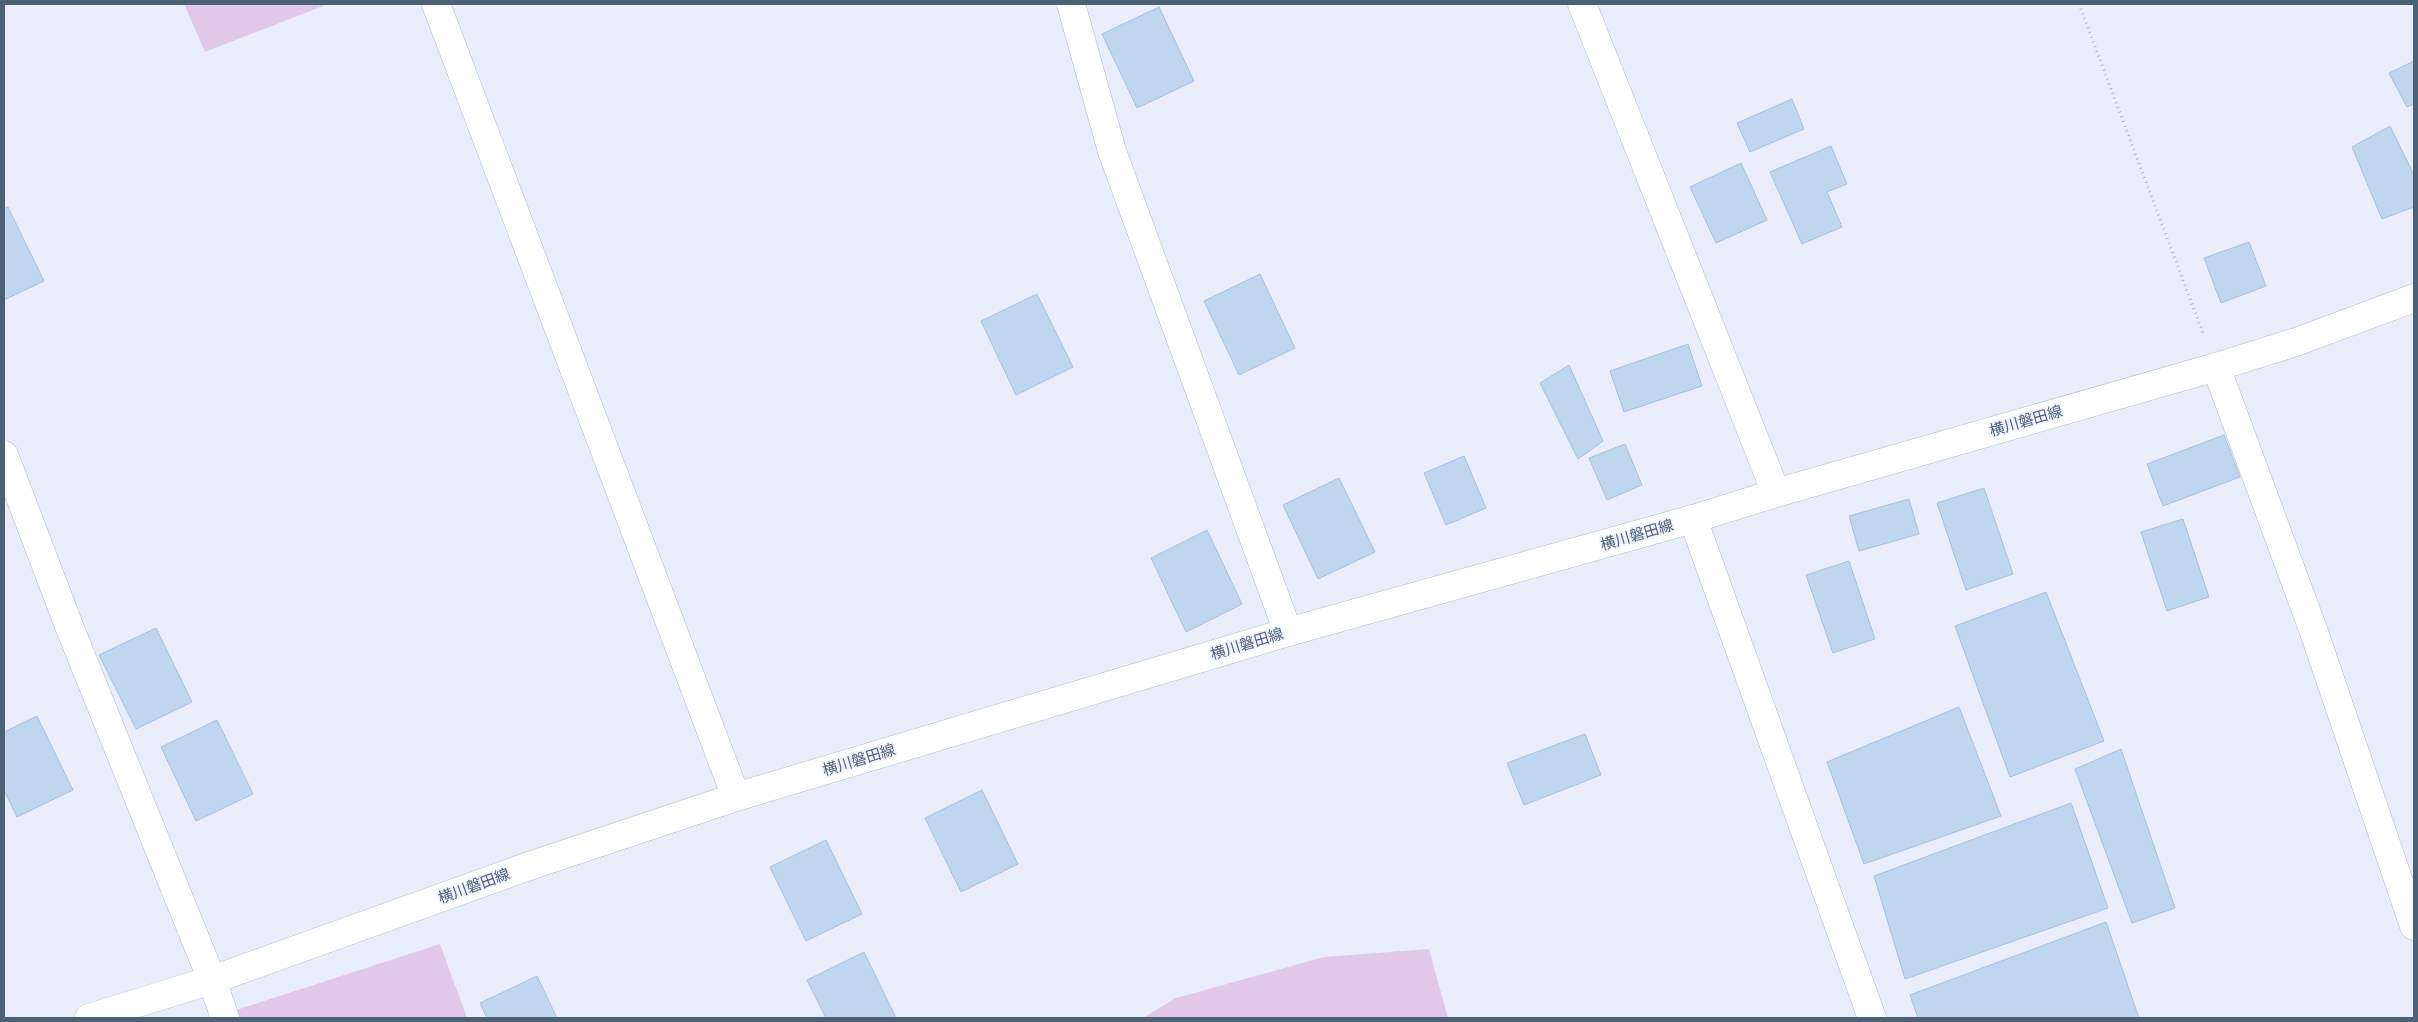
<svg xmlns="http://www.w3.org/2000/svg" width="2418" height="1022" viewBox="0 0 2418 1022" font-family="'Asap Condensed','Noto Sans JP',sans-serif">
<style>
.green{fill:#e1c8ea}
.building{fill:#c0d5ee;stroke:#a3c0e2}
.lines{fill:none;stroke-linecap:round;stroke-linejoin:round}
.minor-casing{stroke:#adb9cc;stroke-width:29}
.secondary-casing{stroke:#adbbd0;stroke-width:29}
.path{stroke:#a5bbd6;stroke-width:3;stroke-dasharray:1 4;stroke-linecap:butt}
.minor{stroke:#fff;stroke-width:28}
.secondary{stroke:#fff;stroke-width:28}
.labels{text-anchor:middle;stroke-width:4;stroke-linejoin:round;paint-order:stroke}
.street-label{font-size:15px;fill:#4d6176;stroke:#f0f4fe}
</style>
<rect width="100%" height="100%" fill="#eaeefc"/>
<!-- green -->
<g class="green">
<polygon points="184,4 328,4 205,52"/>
<polygon points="440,944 467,1018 233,1018 230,1012"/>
<polygon points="1429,949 1448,1018 1143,1018 1176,998 1324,957"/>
</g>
<!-- building -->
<g class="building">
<polygon points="1159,7 1194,81 1137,108 1102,34"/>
<polygon points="2414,61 2414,104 2407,107 2389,73"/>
<polygon points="1792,99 1804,129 1750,152 1737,123"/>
<polygon points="2390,126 2414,175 2414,207 2382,219 2352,147"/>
<polygon points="1831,146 1847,184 1827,192 1842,227 1802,244 1770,172"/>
<polygon points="1741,163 1767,220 1716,243 1690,187"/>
<polygon points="8,207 44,281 4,300 4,209"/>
<polygon points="2249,242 2266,286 2221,303 2204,258"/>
<polygon points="1260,274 1295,348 1239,375 1204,301"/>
<polygon points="1037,294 1073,367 1016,395 981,321"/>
<polygon points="1688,344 1702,386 1624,412 1610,371"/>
<polygon points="1569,365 1603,441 1578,459 1540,383"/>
<polygon points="2224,435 2240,477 2163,506 2147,464"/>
<polygon points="1625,444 1642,485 1607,500 1589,458"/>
<polygon points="1464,456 1486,508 1446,525 1424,473"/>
<polygon points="1339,478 1375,552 1318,579 1283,505"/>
<polygon points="1984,488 2013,574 1966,590 1937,503"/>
<polygon points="1909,499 1919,534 1859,551 1849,516"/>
<polygon points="2183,519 2209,597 2167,611 2141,532"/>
<polygon points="1207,530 1242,604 1186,632 1151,558"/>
<polygon points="1849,561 1875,639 1833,653 1806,575"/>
<polygon points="2046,592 2104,741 2010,777 1955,626"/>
<polygon points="156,628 192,702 136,729 99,655"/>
<polygon points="1959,707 2001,816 1864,864 1827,762"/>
<polygon points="37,716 73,790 17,817 4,790 4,732"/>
<polygon points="217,720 253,794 196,821 161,747"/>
<polygon points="1585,734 1601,775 1524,805 1507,763"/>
<polygon points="2121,749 2175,908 2132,923 2075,769"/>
<polygon points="982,790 1018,864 961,892 925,818"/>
<polygon points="2071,803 2108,908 1905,979 1874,876"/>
<polygon points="826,840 862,914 806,941 770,867"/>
<polygon points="2106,922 2139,1018 1918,1018 1910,995"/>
<polygon points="864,952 896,1018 826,1018 807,980"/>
<polygon points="537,976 557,1018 487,1018 480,1003"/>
</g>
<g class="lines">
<!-- minor casing -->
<g class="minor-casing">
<g id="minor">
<polyline points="436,4 736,797"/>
<polyline points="1071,4 1112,151 1288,632"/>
<polyline points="1582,4 1776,493"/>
<polyline points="2216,367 2314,632 2414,926"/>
<polyline points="4,455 71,631 212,980 225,1018"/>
<polyline points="1693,519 1872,1018"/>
</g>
</g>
<!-- secondary casing -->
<g class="secondary-casing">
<polyline id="secondary" points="89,1018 212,980 532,865 736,797 1288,632 1693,519 1776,493 2216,367 2296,342 2414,298"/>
</g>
<!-- path -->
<polyline class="path" points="2079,4 2204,336"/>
<!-- minor -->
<use href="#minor" class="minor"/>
<!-- secondary -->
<use href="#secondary" class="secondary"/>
</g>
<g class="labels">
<!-- street labels -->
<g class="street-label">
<text transform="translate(2026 421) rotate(-16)" y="5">横川磐田線</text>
<text transform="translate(1637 535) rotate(-16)" y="5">横川磐田線</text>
<text transform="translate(1247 644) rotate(-17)" y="5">横川磐田線</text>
<text transform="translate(859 760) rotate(-17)" y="5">横川磐田線</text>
<text transform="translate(474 886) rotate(-20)" y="5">横川磐田線</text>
</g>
</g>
<!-- border -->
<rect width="2418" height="1022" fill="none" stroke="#4d6176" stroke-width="10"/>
</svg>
